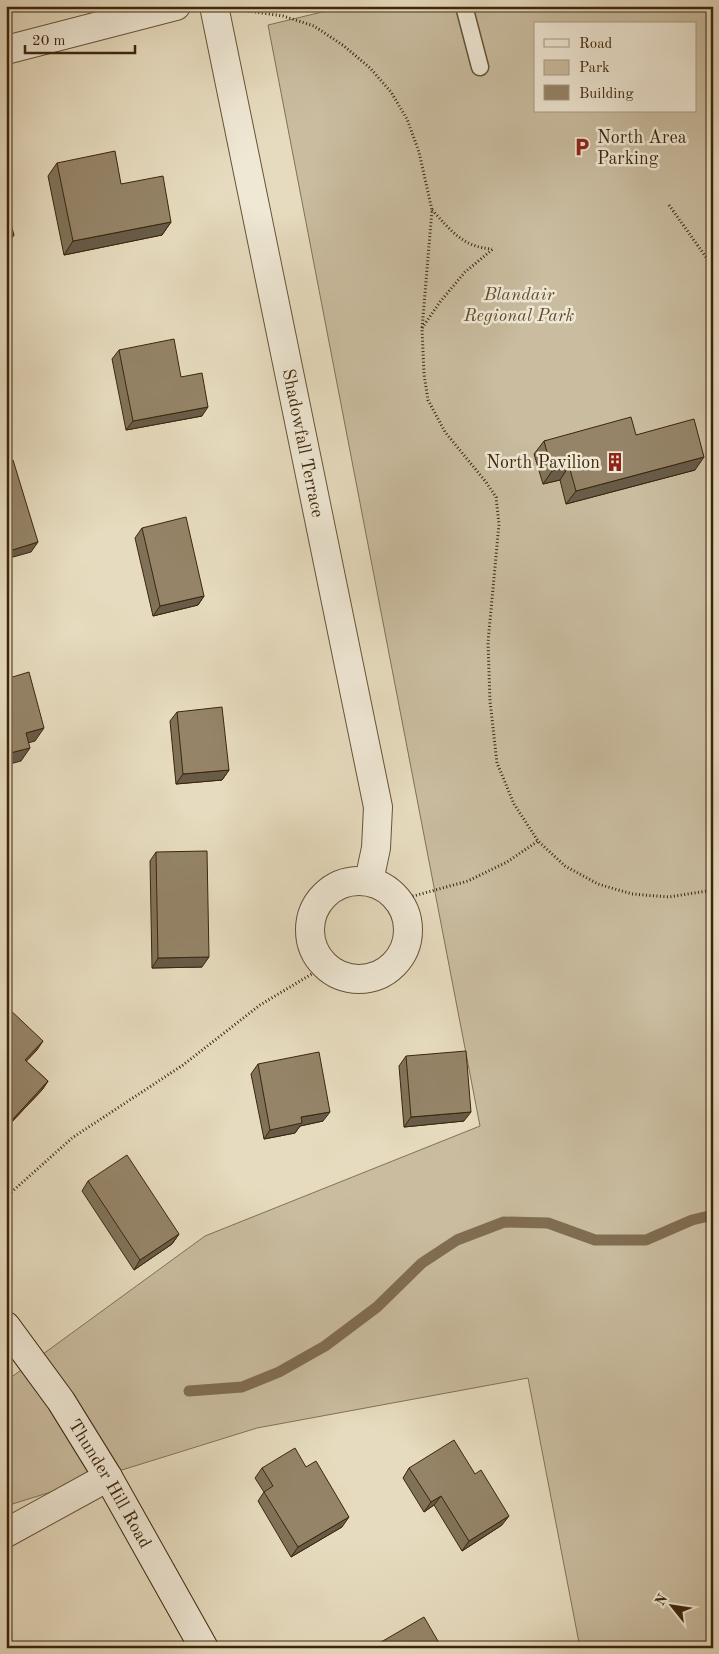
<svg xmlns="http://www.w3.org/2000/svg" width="719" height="1654" viewBox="0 0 719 1654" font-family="'Old Standard TT',serif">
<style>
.green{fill:#c9bc9f;stroke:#837154;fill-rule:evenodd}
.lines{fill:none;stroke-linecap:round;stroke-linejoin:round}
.stream{stroke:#806d51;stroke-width:11}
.lane-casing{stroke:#675337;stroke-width:19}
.street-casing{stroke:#675337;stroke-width:30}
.secondary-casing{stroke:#3d260a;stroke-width:30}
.path{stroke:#3d260a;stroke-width:3;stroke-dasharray:1 2.5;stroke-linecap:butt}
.lane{stroke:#efe8d5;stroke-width:16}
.street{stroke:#efe8d5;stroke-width:28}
.secondary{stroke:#efe8d5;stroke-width:28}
.wall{fill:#807259;stroke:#3d260a}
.shaded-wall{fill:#685c49;stroke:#3d260a}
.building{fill:#958468;stroke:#3d260a}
.labels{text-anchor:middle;stroke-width:5;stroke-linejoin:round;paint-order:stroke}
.poi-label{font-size:18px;fill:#3d260a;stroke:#efe8d5;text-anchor:start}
.park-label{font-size:18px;font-style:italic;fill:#604c2f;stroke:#efe8d5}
.street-label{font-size:18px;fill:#3d260a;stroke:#efe8d5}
</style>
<rect width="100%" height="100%" fill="#e6dbbe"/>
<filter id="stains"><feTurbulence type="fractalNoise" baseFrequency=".004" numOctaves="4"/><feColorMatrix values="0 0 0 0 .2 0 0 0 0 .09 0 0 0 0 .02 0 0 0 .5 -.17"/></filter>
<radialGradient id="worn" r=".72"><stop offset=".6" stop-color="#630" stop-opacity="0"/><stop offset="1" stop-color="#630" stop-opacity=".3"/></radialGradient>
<!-- green -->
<path class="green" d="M347 6H713V1648H580L528 1378 257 1428 6 1506V1381L205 1236 480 1126 268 25ZM535 24H695V111H535Z"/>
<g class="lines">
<!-- stream -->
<polyline class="stream" points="189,1391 242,1387 279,1372 325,1346 377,1307 422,1263 457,1240 504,1222 548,1223 595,1240 646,1240 692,1220 713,1215"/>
<!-- lane casing -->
<g class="lane-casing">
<polyline id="lane" points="464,6 480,67"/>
</g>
<!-- street casing -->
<g class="street-casing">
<g id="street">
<path id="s1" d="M214 6 378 807 376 848 369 881"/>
<polyline points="6,50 176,6"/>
<circle cx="359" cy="930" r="49"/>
<polyline points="6,1533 108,1477"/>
</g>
</g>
<!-- secondary casing -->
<g class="secondary-casing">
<g id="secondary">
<path id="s2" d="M6 1326 61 1401 108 1477 204 1648"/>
</g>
</g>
<!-- path -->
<g class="path">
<polyline points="248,11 283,16 314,26 344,46 370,68 391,92 407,119 419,152 432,210 422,329 424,374 428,400 445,432 486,482 496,497 499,524 488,642 490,701 497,763 514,804 538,841 565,866 598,884 632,894 669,897 713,890"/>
<polyline points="669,205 713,267"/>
<path d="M432 210C451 230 462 247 492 249"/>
<polyline points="422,328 440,302 465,272 493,249"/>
<polyline points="399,900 468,881 507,862 538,841"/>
<polyline points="6,1197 72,1138 183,1065 260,1005 325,966"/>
</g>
<!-- lane -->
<use href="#lane" class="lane"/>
<!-- street -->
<use href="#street" class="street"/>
<!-- secondary -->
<use href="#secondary" class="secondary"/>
</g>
<!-- wall -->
<g class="wall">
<polygon points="57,163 121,184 171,222 162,235 64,255 48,176"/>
<polygon points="119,350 181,377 202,416 126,430 112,359"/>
<polygon points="636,435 695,470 566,504 560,480 543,484 534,454 544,441"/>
<polygon points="142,528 204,596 198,605 153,616 135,538"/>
<polygon points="177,712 229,770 222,780 176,784 170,721"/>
<polygon points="156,852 202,967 152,968 150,861"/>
<polygon points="6,1006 37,1050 26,1061 48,1081 42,1090 6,1128"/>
<polygon points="406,1056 464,1121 404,1127 399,1066"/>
<polygon points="258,1064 323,1121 300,1126 295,1133 264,1139 251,1074"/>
<polygon points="88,1181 179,1234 172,1244 134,1270 82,1191"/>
<polygon points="306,1467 342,1527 291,1557 258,1501 264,1492 255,1478 262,1468"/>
<polygon points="409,1468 475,1474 502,1525 462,1551 434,1505 424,1512 403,1478"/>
</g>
<!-- shaded-wall -->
<g class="shaded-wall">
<polygon points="171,222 162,235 64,255 73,241"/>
<polygon points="14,235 7,245 6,245 6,237"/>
<polygon points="208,407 202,416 126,430 133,421"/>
<polygon points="704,457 695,470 566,504 576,491"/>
<polygon points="569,466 560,480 543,484 552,471"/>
<polygon points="38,542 31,552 6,559 6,552"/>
<polygon points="204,596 198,605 153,616 160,606"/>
<polygon points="44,728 35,741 17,746 26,733"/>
<polygon points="30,748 21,761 6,765 6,754"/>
<polygon points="229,770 222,780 176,784 183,774"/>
<polygon points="209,957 202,967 152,968 158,958"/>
<polygon points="43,1041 37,1050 19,1069 25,1060"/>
<polygon points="48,1081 42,1090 6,1128 12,1120"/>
<polygon points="330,1112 323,1121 300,1126 295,1133 264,1139 270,1130 301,1117"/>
<polygon points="471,1112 464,1121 404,1127 411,1117"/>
<polygon points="179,1234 172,1244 134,1270 140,1260"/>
<polygon points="441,1496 434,1505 424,1512 431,1502"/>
<polygon points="509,1516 502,1525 462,1551 469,1541"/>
<polygon points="349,1517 342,1527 291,1557 298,1547"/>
</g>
<!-- building -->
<g class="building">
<polygon points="115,151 121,184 163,176 171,222 73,241 57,163"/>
<polygon points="6,207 14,235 6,237"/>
<polygon points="174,339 181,377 202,373 208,407 133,421 119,350"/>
<polygon points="631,417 636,435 694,419 704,457 576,491 569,466 552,471 544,441"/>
<polygon points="13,460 38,542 6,552 6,462"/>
<polygon points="186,517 204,596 160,606 142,528"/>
<polygon points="29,672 44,728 26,733 30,748 6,754 6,679"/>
<polygon points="222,707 229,770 183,774 177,712"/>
<polygon points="207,851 209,957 158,958 156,852"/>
<polygon points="6,1006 43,1041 25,1060 48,1081 12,1120 6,1115"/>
<polygon points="466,1051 471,1112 411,1117 406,1056"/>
<polygon points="319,1052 330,1112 301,1117 302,1123 270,1130 258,1064"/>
<polygon points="127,1155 179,1234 140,1260 88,1181"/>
<polygon points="454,1440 475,1474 481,1470 509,1516 469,1541 441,1496 431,1502 409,1468"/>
<polygon points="295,1448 306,1467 316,1461 349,1517 298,1547 264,1492 273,1486 262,1468"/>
<polygon points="424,1617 442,1648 377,1648 376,1645"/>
</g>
<!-- icons -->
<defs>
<g id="parking-bare" transform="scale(1.5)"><path d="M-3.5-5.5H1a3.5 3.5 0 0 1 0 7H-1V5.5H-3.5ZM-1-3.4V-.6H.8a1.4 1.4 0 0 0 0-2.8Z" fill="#8f2418" stroke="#efe8d5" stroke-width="2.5" paint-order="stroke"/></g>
<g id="building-bare" transform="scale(1.5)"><path d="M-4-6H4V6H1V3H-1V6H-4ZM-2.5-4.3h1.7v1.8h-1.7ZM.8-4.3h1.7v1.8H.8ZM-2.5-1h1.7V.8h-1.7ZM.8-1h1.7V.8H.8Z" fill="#8f2418" stroke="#efe8d5" stroke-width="2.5" paint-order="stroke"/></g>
</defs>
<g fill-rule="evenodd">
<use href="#parking-bare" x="582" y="147"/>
<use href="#building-bare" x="615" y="462"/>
</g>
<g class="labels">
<!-- poi labels -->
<g class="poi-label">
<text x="597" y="143">North Area<tspan x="597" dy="21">Parking</tspan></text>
<text x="600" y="468" text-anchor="end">North Pavilion</text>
</g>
<!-- park labels -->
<g class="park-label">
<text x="519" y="300">Blandair<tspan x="519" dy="21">Regional Park</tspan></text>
</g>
<!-- street labels -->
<g class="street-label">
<text dy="6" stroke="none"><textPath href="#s1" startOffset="446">Shadowfall Terrace</textPath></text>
<text dy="6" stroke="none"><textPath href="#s2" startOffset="189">Thunder Hill Road</textPath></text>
</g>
</g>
<!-- margin -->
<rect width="719" height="1654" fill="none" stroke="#e6dbbe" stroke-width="25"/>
<rect x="8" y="8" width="704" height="1639" fill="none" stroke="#3d260a" stroke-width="2.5"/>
<rect x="12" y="12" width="694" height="1629" fill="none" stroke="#3d260a"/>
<!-- legend -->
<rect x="534" y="22" width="162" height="90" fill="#efe8d5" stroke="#a89a84"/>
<rect x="544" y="39" width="25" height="8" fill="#efe8d5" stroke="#a89a84"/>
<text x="579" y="48" font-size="15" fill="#3d260a">Road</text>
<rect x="544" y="60" width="25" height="15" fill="#c9bc9f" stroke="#a89a84"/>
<text x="579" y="72" font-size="15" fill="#3d260a">Park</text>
<rect x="544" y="85" width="25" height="15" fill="#958468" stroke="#a89a84"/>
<text x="579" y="98" font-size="15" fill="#3d260a">Building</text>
<!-- north arrow -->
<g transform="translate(672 1606) rotate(300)" stroke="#efe8d5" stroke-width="4" paint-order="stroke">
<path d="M0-4L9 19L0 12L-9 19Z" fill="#3d260a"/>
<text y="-8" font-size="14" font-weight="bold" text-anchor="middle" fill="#3d260a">N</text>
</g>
<!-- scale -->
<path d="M25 45v8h110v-8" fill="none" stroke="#3d260a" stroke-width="2.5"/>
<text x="32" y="45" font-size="15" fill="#3d260a" stroke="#efe8d5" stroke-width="4" paint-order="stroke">20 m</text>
<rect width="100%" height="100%" filter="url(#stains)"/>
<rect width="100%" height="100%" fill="url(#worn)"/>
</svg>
